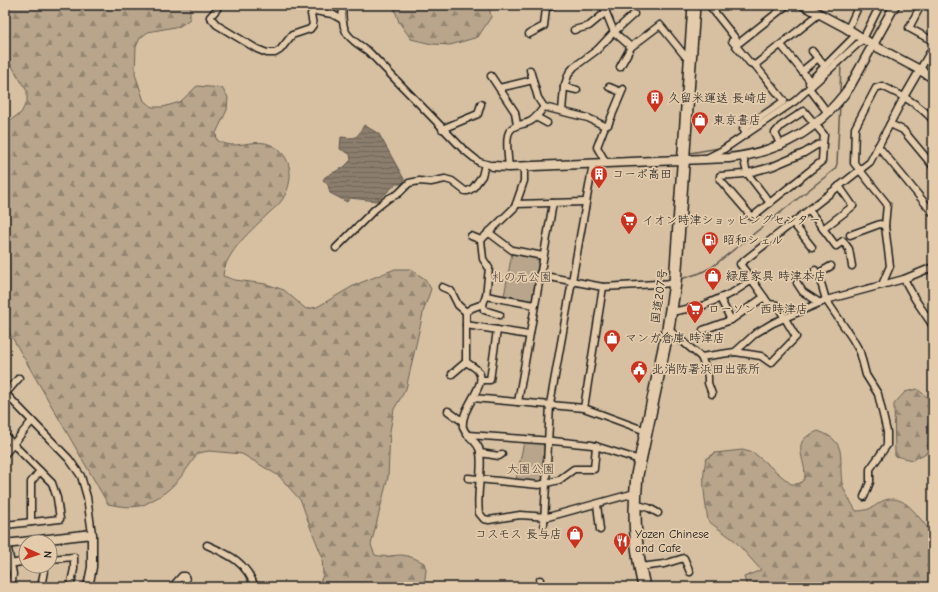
<svg xmlns="http://www.w3.org/2000/svg" width="938" height="592" viewBox="0 0 938 592" font-family="'Comic Neue','Klee One',sans-serif">
<style>
.forest{fill:url(#forest-firs);stroke:#6a6054}
.park{fill:#b8a58c;stroke:#6a6054}
.water{fill:url(#water-rules);stroke:#5f574d}
.lines{fill:none;stroke-linecap:round;stroke-linejoin:round}
.stream{stroke:#5f574d;stroke-width:1.5}
.street-casing{stroke:#1c1c1c;stroke-width:9}
.secondary-casing{stroke:#1c1c1c;stroke-width:11}
.highway-casing{stroke:#1c1c1c;stroke-width:14}
.street{stroke:#e3cbab;stroke-width:6}
.secondary{stroke:#e3cbab;stroke-width:8}
.highway{stroke:#e3cbab;stroke-width:11}
.labels{text-anchor:middle;stroke-width:3.5;stroke-linejoin:round;paint-order:stroke}
.poi-label{font-size:12px;fill:#1c1c1c;stroke:#e3cbab;text-anchor:start}
.park-label{font-size:12px;fill:#433e38;stroke:#e3cbab}
.street-label{font-size:12px;fill:#1c1c1c;stroke:#e3cbab}
</style>
<defs>
<pattern id="forest-firs" width="22" height="20" patternUnits="userSpaceOnUse"><rect width="22" height="20" fill="#b8a58c"/><path d="M5 1l3.5 6h-7zM16 11l3.5 6h-7z" fill="#958672"/></pattern>
<pattern id="water-rules" width="6" height="5" patternUnits="userSpaceOnUse"><rect width="6" height="5" fill="#8c7e6d"/><path d="M0 2.5h6" fill="none" stroke="#726659"/></pattern>
</defs>
<rect width="100%" height="100%" fill="#d7c0a2"/>
<filter id="ink" filterUnits="userSpaceOnUse"><feTurbulence type="fractalNoise" baseFrequency=".025" numOctaves="2"/><feDisplacementMap in="SourceGraphic" scale="8" xChannelSelector="R" yChannelSelector="G"/><feConvolveMatrix kernelMatrix="1 2 1 2 8 2 1 2 1" color-interpolation-filters="sRGB"/></filter>
<g filter="url(#ink)">
<!-- forest -->
<g class="forest">
<path d="M5 5H190V19L180 26 148 32 140 38 136 47 135 74 144 101 152 107H163L180 102 197 86 222 88 228 97 227 110 216 133 217 140C220 142 223 143 226 144 238 148 258 138 271 145 293 155 295 181 282 200 279 205 273 209 269 213 253 229 225 252 223 276L235 280 266 284 284 290 306 309 317 307 355 285 395 269H410L425 279 431 289 424 309 406 389 394 409 390 431 388 477 371 545 375 555C385 558 392 555 402 555 410 556 417 559 424 563L426 570 424 587H318L323 575 322 556 311 529 301 501 279 476 242 454 209 451 198 453C184 473 174 490 151 501 147 503 143 506 139 506 129 508 119 506 108 504L5 325V121H9L21 113 27 101V91L5 55Z"/>
<polygon points="393,5 489,5 491,17 478,37 450,45 432,44 411,39 399,22"/>
<polygon points="917,389 927,397 933,406 933,441 928,452 913,460 895,456 894,404 905,392"/>
<path d="M818 431C849 442 838 457 842 483 844 492 852 503 856 511 861 511 867 510 871 508 876 506 879 502 885 500 907 493 920 521 933 534V587H747L744 577 761 570 734 540 708 521C705 500 701 479 706 459L715 453 742 450 754 453 791 484C819 486 795 455 802 442 805 436 812 434 818 431Z"/>
</g>
<!-- park -->
<g class="park">
<polygon points="512,253 539,258 532,301 504,296"/>
<polygon points="524,442 542,443 544,446 543,478 540,482 516,480"/>
</g>
<!-- water -->
<path class="water" d="M364 125 379 134 404 179V184H396L377 201 350 198 347 202 330 193 328 185 323 180 325 177 344 167 351 160 350 154 340 149 341 137C357 139 357 138 364 125Z"/>
<g class="lines">
<!-- stream -->
<g class="stream">
<polyline points="862,33 867,25"/>
<polyline points="840,93 841,62"/>
<polyline points="789,102 797,95"/>
<polyline points="690,153 719,148 742,133"/>
<polyline points="681,279 700,273 712,267 835,169 837,164 840,104"/>
</g>
<!-- street casing -->
<g class="street-casing">
<g id="street">
<polyline points="218,5 217,9 210,17 217,25 257,49 267,53 275,53 280,50 292,35 310,29 313,25 311,14 315,11 332,14 341,19"/>
<path d="M343 5C340 32 347 37 368 51L463 149 479 162 493 166"/>
<polyline points="709,5 739,43 787,5"/>
<polyline points="921,5 909,28 933,41"/>
<polyline points="848,29 859,5"/>
<polyline points="574,30 589,26 606,12"/>
<polyline points="529,34 544,26 546,8 553,5"/>
<polyline points="732,41 750,63 755,65"/>
<polyline points="781,45 810,81 809,83"/>
<polyline points="631,47 614,32 634,14"/>
<polyline points="812,51 822,63"/>
<polyline points="620,67 631,47 660,25 690,62"/>
<polyline points="530,70 538,98 544,107"/>
<polyline points="802,71 818,58"/>
<polyline points="491,76 515,112 517,125"/>
<polyline points="810,81 856,35"/>
<polyline points="564,87 577,90"/>
<polyline points="609,87 621,92"/>
<polyline points="499,88 533,80"/>
<polyline points="809,88 828,113"/>
<polyline points="562,111 564,87 569,73 574,67 597,50 614,32 603,5"/>
<polyline points="536,117 547,123"/>
<polyline points="890,124 903,130 933,166"/>
<polyline points="605,126 608,125 623,89"/>
<polyline points="442,129 478,114 481,104"/>
<polyline points="746,133 743,129 784,101 755,65 819,14"/>
<polyline points="781,146 775,133 781,126 804,111 824,135 823,144 817,145 804,153 771,167 744,174 720,176 720,180 752,217 822,161 823,144"/>
<polyline points="878,146 933,213"/>
<polyline points="743,156 747,173 770,203"/>
<polyline points="707,158 721,151 795,101 863,39 880,5"/>
<path d="M524 166V181L515 207 481 240 483 259 489 268 486 296 483 304 472 308 466 312V362C470 365 475 367 478 371 489 384 460 408 463 427 465 437 479 441 480 452 483 472 476 493 479 513L484 519 489 520 520 515 548 517 635 493"/>
<path d="M509 167C508 157 506 145 508 135 511 123 523 126 531 121 537 117 540 112 544 107L588 118 605 126 597 147 606 163"/>
<polyline points="516,204 585,202"/>
<polyline points="809,210 836,246 843,241 849,249 852,266"/>
<polyline points="793,223 812,247"/>
<polyline points="823,229 853,206 839,186"/>
<polyline points="488,232 512,250 543,256"/>
<polyline points="850,235 880,224 885,226"/>
<polyline points="471,236 481,240"/>
<polyline points="336,248 375,209 389,198 398,194 409,183 419,181 431,182 445,179 452,181 465,191 468,191 473,188 482,176 485,164"/>
<polyline points="815,270 822,286 826,300 852,338 860,352 866,375 878,394 887,432 887,445 870,469 870,482 864,497"/>
<polyline points="817,274 831,266"/>
<polyline points="539,275 603,287 675,283"/>
<polyline points="904,279 915,299 933,326"/>
<polyline points="797,283 803,292 820,303"/>
<path d="M882 285 890 266 885 226 887 204 854 163 855 128 876 88 882 86C901 95 919 104 933 120"/>
<polyline points="442,287 451,291 458,305 466,312"/>
<polyline points="486,296 534,305"/>
<polyline points="720,298 731,320 764,297"/>
<polyline points="483,304 484,310 500,315"/>
<polyline points="671,312 702,306 732,293 752,280 740,264 870,162 904,97 933,47"/>
<polyline points="466,325 529,335"/>
<polyline points="668,329 701,357 735,352 756,333 773,323 826,300 904,279 933,267"/>
<polyline points="703,330 731,320"/>
<polyline points="735,352 761,356 771,363 796,337 777,305 769,304 752,280"/>
<polyline points="701,357 706,369 708,377 708,383 712,394"/>
<polyline points="452,374 466,362"/>
<polyline points="482,380 490,380 497,330"/>
<polyline points="5,393 69,459 81,476 87,497 92,534"/>
<polyline points="6,393 19,378"/>
<polyline points="473,398 584,408 646,431"/>
<polyline points="518,402 553,203"/>
<polyline points="584,408 603,287"/>
<polyline points="448,411 459,419 463,419"/>
<polyline points="468,435 553,441 592,445 640,460"/>
<polyline points="5,436 52,483 57,498 60,519 5,525"/>
<polyline points="480,453 499,456 502,454"/>
<polyline points="5,454 32,421"/>
<polyline points="468,478 539,485 559,480 574,469 594,469 596,446"/>
<polyline points="597,504 600,530"/>
<polyline points="634,504 649,508 658,513"/>
<polyline points="31,522 31,482 40,471"/>
<polyline points="544,524 550,404 593,164"/>
<polyline points="7,544 13,574 11,587"/>
<path d="M207 545C230 555 246 562 255 587"/>
<polyline points="50,559 74,557 74,569 70,587"/>
<polyline points="5,565 26,561"/>
<polyline points="640,567 664,564 684,558 690,572"/>
<polyline points="41,587 44,571 44,566"/>
<polyline points="172,587 182,576 185,576 186,580 182,587"/>
<polyline points="540,587 540,580"/>
</g>
</g>
<!-- secondary casing -->
<g class="secondary-casing">
<g id="secondary">
<polyline points="803,5 846,28 873,45 920,70 933,78"/>
<path d="M493 166 509 167 729 158C781 152 818 130 849 88L895 5"/>
<polyline points="5,544 92,534 92,567 88,587"/>
</g>
</g>
<!-- highway casing -->
<g class="highway-casing">
<path id="highway" d="M644 587C635 547 633 515 637 475L668 329 675 283 694 5"/>
</g>
<!-- street -->
<use href="#street" class="street"/>
<!-- secondary -->
<use href="#secondary" class="secondary"/>
<!-- highway -->
<use href="#highway" class="highway"/>
</g>
</g>
<!-- icons -->
<defs>
<g id="building-pin" transform="scale(0.9)"><path d="M0 17L-7.5 6A9.5 9.5 0 1 1 7.5 6Z" fill="#c8321e" stroke="#e3cbab"/><path d="M-4-6H4V6H1V3H-1V6H-4ZM-2.5-4.3h1.7v1.8h-1.7ZM.8-4.3h1.7v1.8H.8ZM-2.5-1h1.7V.8h-1.7ZM.8-1h1.7V.8H.8Z" fill="#fff"/></g>
<g id="shop-pin" transform="scale(0.9)"><path d="M0 17L-7.5 6A9.5 9.5 0 1 1 7.5 6Z" fill="#c8321e" stroke="#e3cbab"/><path d="M-5-2.5h2.3a2.7 3.5 0 0 1 5.4 0H5L5.5 6h-11ZM-1.5-2.5h3a1.5 2.3 0 0 0-3 0Z" fill="#fff"/></g>
<g id="supermarket-pin" transform="scale(0.9)"><path d="M0 17L-7.5 6A9.5 9.5 0 1 1 7.5 6Z" fill="#c8321e" stroke="#e3cbab"/><path d="M-6-5.5h2.5l.6 2H6L4.5 2H-2.5L-4.4-4H-6ZM-1.5 3.2a1.3 1.3 0 1 0 .1 0ZM3 3.2a1.3 1.3 0 1 0 .1 0Z" fill="#fff"/></g>
<g id="fuel-pin" transform="scale(0.9)"><path d="M0 17L-7.5 6A9.5 9.5 0 1 1 7.5 6Z" fill="#c8321e" stroke="#e3cbab"/><path d="M-5.5-6h7V0h2V4h1.3V-2.5L3-4.5l.8-.8L6-3V5H2.5V1h-1V6h-7ZM-4.2-4.7v3.2H.2V-4.7Z" fill="#fff"/></g>
<g id="civic-pin" transform="scale(0.9)"><path d="M0 17L-7.5 6A9.5 9.5 0 1 1 7.5 6Z" fill="#c8321e" stroke="#e3cbab"/><path d="M-.6-6.5H3V-4.5H.6V-3L4-1V1h2V6H-6V1h2V-1L-.6-3ZM-1.2 2.5V6h2.4V2.5Z" fill="#fff"/></g>
<g id="restaurant-pin" transform="scale(0.9)"><path d="M0 17L-7.5 6A9.5 9.5 0 1 1 7.5 6Z" fill="#c8321e" stroke="#e3cbab"/><path d="M-5-6h1v4h1v-4h1v4h1v-4h1v5L-1.5 .5V6h-2V.5L-5-1ZM5-6V6H3V1.5H1.5Q1.5-4 5-6Z" fill="#fff"/></g>
</defs>
<g fill-rule="evenodd">
<use href="#building-pin" x="655" y="98"/>
<use href="#shop-pin" x="700" y="120"/>
<use href="#building-pin" x="599" y="174"/>
<use href="#supermarket-pin" x="629" y="220"/>
<use href="#fuel-pin" x="710" y="240"/>
<use href="#shop-pin" x="713" y="276"/>
<use href="#supermarket-pin" x="695" y="309"/>
<use href="#shop-pin" x="612" y="338"/>
<use href="#civic-pin" x="639" y="369"/>
<use href="#shop-pin" x="575" y="534"/>
<use href="#restaurant-pin" x="622" y="541"/>
</g>
<g class="labels">
<!-- poi labels -->
<g class="poi-label">
<text x="668" y="102">久留米運送 長崎店</text>
<text x="713" y="124">東京書店</text>
<text x="612" y="178">コーポ高田</text>
<text x="642" y="224">イオン時津ショッピングセンター</text>
<text x="723" y="244">昭和シェル</text>
<text x="726" y="280">緑屋家具 時津本店</text>
<text x="708" y="313">ローソン 西時津店</text>
<text x="625" y="342">マンガ倉庫 時津店</text>
<text x="652" y="373">北消防署浜田出張所</text>
<text x="562" y="538" text-anchor="end">コスモス 長与店</text>
<text x="635" y="538">Yozen Chinese<tspan x="635" dy="14">and Cafe</tspan></text>
</g>
<!-- park labels -->
<g class="park-label">
<text x="522" y="281">札の元公園</text>
<text x="531" y="473">大園公園</text>
</g>
<!-- street labels -->
<g class="street-label">
<text transform="translate(659 296) rotate(-82)" y="4">国道207号</text>
</g>
</g>
<!-- margin -->
<rect width="938" height="592" fill="none" stroke="#e3cbab" stroke-width="20"/>
<rect x="10" y="10" width="918" height="572" fill="none" stroke="#1c1c1c" stroke-width="1.5" filter="url(#ink)"/>
<!-- north arrow -->
<g transform="translate(38 554) rotate(93)"><circle r="19" fill="#e3cbab" stroke="#938572"/>
<path d="M0-3L7 15L0 10L-7 15Z" fill="#c8321e"/>
<text y="-6" font-size="11" font-weight="bold" text-anchor="middle" fill="#1c1c1c">N</text>
</g>
</svg>
